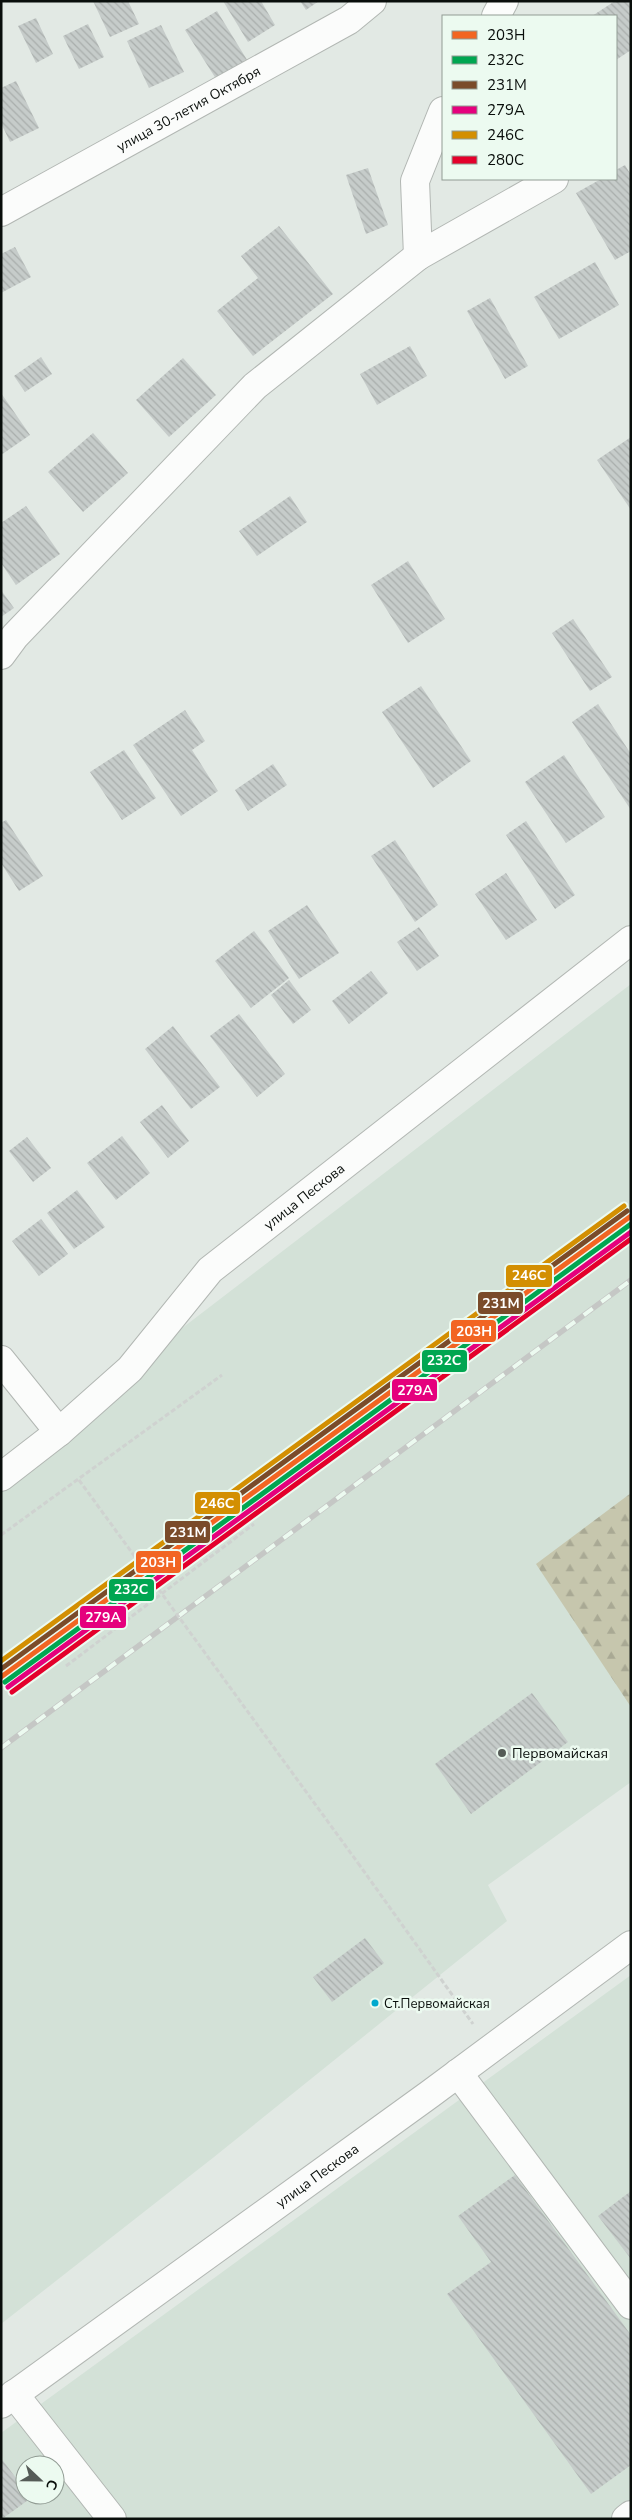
<svg xmlns="http://www.w3.org/2000/svg" width="632" height="2520" viewBox="0 0 632 2520" font-family="'Nunito Sans',sans-serif">
<style>
.built{fill:#d3e1d7;fill-rule:evenodd}
.forest{fill:url(#forest-firs)}
.building{fill:url(#building-back-hatch)}
.lines{fill:none;stroke-linecap:round;stroke-linejoin:round}
.minor-casing{stroke:#b2b7b3;stroke-width:30}
.path{stroke:#cfd2d0;stroke-width:3;stroke-dasharray:5 2.5;stroke-linecap:butt}
.minor{stroke:#fbfcfb;stroke-width:28}
.rail-casing{stroke:#c5c7c5;stroke-width:5.5}
.rail{stroke:#ecfaf0;stroke-width:4;stroke-dasharray:11;stroke-linecap:butt}
.path-bridge{stroke:#cfd2d0;stroke-width:3;stroke-dasharray:5 2.5;stroke-linecap:butt}
.rail-1-casing{stroke:#ecfaf0;stroke-width:9}
.rail-2-casing{stroke:#ecfaf0;stroke-width:9}
.rail-3-casing{stroke:#ecfaf0;stroke-width:9}
.rail-4-casing{stroke:#ecfaf0;stroke-width:9}
.rail-5-casing{stroke:#ecfaf0;stroke-width:9}
.rail-6-casing{stroke:#ecfaf0;stroke-width:9}
.rail-1{stroke:#f26522;stroke-width:5}
.rail-2{stroke:#00a651;stroke-width:5}
.rail-3{stroke:#7a4b2a;stroke-width:5}
.rail-4{stroke:#e5007d;stroke-width:5}
.rail-5{stroke:#d38f02;stroke-width:5}
.rail-6{stroke:#e4002b;stroke-width:5}
.poi-dot{fill:#555b57;stroke:#ecfaf0;stroke-width:2}
.bus-dot{fill:#00a9ce;stroke:#ecfaf0;stroke-width:2}
.labels{text-anchor:middle;stroke-width:5;stroke-linejoin:round;paint-order:stroke}
.bus-label{font-size:13px;fill:#090e0b;stroke:#ecfaf0;text-anchor:start}
.street-label{font-size:14px;fill:#090e0b;stroke:#ecfaf0}
.poi-label{font-size:14px;fill:#090e0b;stroke:#ecfaf0;text-anchor:start}
.line-badge{stroke:#ecfaf0;stroke-width:2}
.badge-label{font-size:14px;text-anchor:middle;font-weight:bold;fill:#fff}
</style>
<defs>
<pattern id="forest-firs" width="22" height="20" patternUnits="userSpaceOnUse" patternTransform="scale(1.25)"><rect width="22" height="20" fill="#c6c6ad"/><path d="M5 1l3.5 6h-7zM16 11l3.5 6h-7z" fill="#a9a994"/></pattern>
<pattern id="building-back-hatch" width="6" height="6" patternUnits="userSpaceOnUse" patternTransform="scale(1.25)"><rect width="6" height="6" fill="#c6ccca"/><path d="M-1 5l2 2M0 0l6 6M5-1l2 2" fill="none" stroke="#a9aeac"/></pattern>
</defs>
<rect width="100%" height="100%" fill="#e2e9e4"/>
<!-- built -->
<g class="built">
<polygon points="631,984 631,1782 488,1885 507,1921 214,2157 1,2324 1,1467"/>
<path d="M631 1975V2519H1V2433ZM25 2465H55V2495H25Z"/>
</g>
<!-- forest -->
<polygon class="forest" points="631,1493 631,1707 536,1564"/>
<!-- building -->
<g class="building">
<polygon points="93,1 128,1 139,24 110,37"/>
<polygon points="223,1 261,1 275,25 248,42"/>
<polygon points="300,1 319,1 306,10"/>
<polygon points="615,1 631,1 631,50 616,60 616,16 592,16"/>
<polygon points="217,11 249,63 218,82 185,30"/>
<polygon points="36,18 53,54 36,63 18,26"/>
<polygon points="88,24 104,57 79,69 63,36"/>
<polygon points="161,25 184,72 149,88 127,41"/>
<polygon points="16,81 39,128 10,142 1,123 1,88"/>
<polygon points="625,165 631,175 631,251 615,260 576,193 601,179 616,179 616,170"/>
<polygon points="368,168 388,225 366,234 346,175"/>
<polygon points="279,226 333,294 253,356 217,311 258,278 241,256"/>
<polygon points="15,247 31,277 1,293 1,254"/>
<polygon points="595,262 619,305 559,339 534,297"/>
<polygon points="490,298 528,366 505,379 467,311"/>
<polygon points="410,346 427,376 377,405 360,374"/>
<polygon points="41,357 52,374 25,392 14,376"/>
<polygon points="183,358 216,395 169,437 136,400"/>
<polygon points="1,393 30,435 1,455"/>
<polygon points="93,433 128,473 83,512 48,472"/>
<polygon points="631,437 631,510 597,460"/>
<polygon points="290,496 307,522 257,556 239,531"/>
<polygon points="26,506 60,554 16,585 1,563 1,523"/>
<polygon points="408,561 445,619 408,643 371,585"/>
<polygon points="1,590 14,608 1,617"/>
<polygon points="573,619 612,677 590,691 552,633"/>
<polygon points="421,686 471,761 433,788 382,712"/>
<polygon points="598,704 631,754 631,810 572,722"/>
<polygon points="185,710 205,741 192,750 218,791 181,816 133,745"/>
<polygon points="124,750 156,798 122,820 90,772"/>
<polygon points="564,755 605,817 566,843 525,782"/>
<polygon points="273,764 287,785 248,811 235,790"/>
<polygon points="6,820 43,876 19,891 1,863 1,823"/>
<polygon points="526,821 575,895 555,909 506,835"/>
<polygon points="395,840 438,905 415,922 371,856"/>
<polygon points="506,873 537,920 506,940 475,894"/>
<polygon points="307,905 339,953 299,979 268,931"/>
<polygon points="419,927 439,956 417,971 397,942"/>
<polygon points="254,931 289,978 251,1008 215,961"/>
<polygon points="371,971 388,993 349,1024 332,1001"/>
<polygon points="289,980 311,1010 293,1024 271,995"/>
<polygon points="239,1014 285,1074 257,1097 210,1036"/>
<polygon points="173,1026 220,1087 191,1109 145,1049"/>
<polygon points="162,1105 189,1141 168,1158 140,1122"/>
<polygon points="122,1136 150,1173 116,1200 87,1163"/>
<polygon points="27,1137 51,1168 33,1182 9,1151"/>
<polygon points="77,1190 105,1227 74,1249 47,1213"/>
<polygon points="41,1219 68,1254 39,1276 12,1241"/>
<polygon points="532,1693 568,1742 471,1814 435,1764"/>
<polygon points="365,1938 384,1963 332,2002 313,1977"/>
<polygon points="515,2175 631,2335 631,2465 591,2494 447,2294 491,2262 458,2216"/>
<polygon points="631,2191 631,2259 598,2216"/>
<polygon points="1,2458 25,2490 25,2495 31,2498 2,2519"/>
</g>
<g class="lines">
<!-- minor casing -->
<g class="minor-casing">
<g id="minor">
<polyline points="496,16 504,1"/>
<path id="s1" d="M1 212 349 20 372 1"/>
<polyline points="418,256 415,181 443,111"/>
<polyline points="1,655 15,636 255,386 418,256 554,179"/>
<polyline points="1,1360 59,1432"/>
<path id="s2" d="M1 1477 59 1432 130 1369 210 1270 631 940"/>
<polyline points="458,2073 631,2305"/>
<polyline points="14,2394 112,2519"/>
<path id="s3" d="M1 2404 430 2094 631 1945"/>
<polyline points="626,2519 631,2515"/>
</g>
</g>
<!-- path -->
<g class="path">
<polyline points="1,1535 222,1375"/>
<polyline points="66,1666 254,1524"/>
<polyline points="358,1863 473,2024"/>
</g>
<!-- minor -->
<use href="#minor" class="minor"/>
<!-- rail casing -->
<g class="rail-casing">
<polyline id="rail" points="1,1748 631,1280"/>
</g>
<!-- rail -->
<use href="#rail" class="rail"/>
<!-- path-bridge -->
<polyline class="path-bridge" points="79,1480 358,1863"/>
<!-- rail-1 casing -->
<g class="rail-1-casing">
<polyline id="rail-1" points="1,1677 631,1216"/>
</g>
<!-- rail-2 casing -->
<g class="rail-2-casing">
<polyline id="rail-2" points="5,1682 631,1224"/>
</g>
<!-- rail-3 casing -->
<g class="rail-3-casing">
<polyline id="rail-3" points="1,1669 627,1211"/>
</g>
<!-- rail-4 casing -->
<g class="rail-4-casing">
<polyline id="rail-4" points="8,1687 631,1232"/>
</g>
<!-- rail-5 casing -->
<g class="rail-5-casing">
<polyline id="rail-5" points="1,1661 624,1206"/>
</g>
<!-- rail-6 casing -->
<g class="rail-6-casing">
<polyline id="rail-6" points="12,1692 631,1239"/>
</g>
<!-- rail-1 -->
<use href="#rail-1" class="rail-1"/>
<!-- rail-2 -->
<use href="#rail-2" class="rail-2"/>
<!-- rail-3 -->
<use href="#rail-3" class="rail-3"/>
<!-- rail-4 -->
<use href="#rail-4" class="rail-4"/>
<!-- rail-5 -->
<use href="#rail-5" class="rail-5"/>
<!-- rail-6 -->
<use href="#rail-6" class="rail-6"/>
</g>
<!-- markers -->
<circle class="poi-dot" cx="502" cy="1753" r="5"/>
<circle class="bus-dot" cx="375" cy="2003" r="4.5"/>
<g class="labels">
<!-- bus labels -->
<g class="bus-label">
<text x="384" y="2008">Ст.Первомайская</text>
</g>
<!-- street labels -->
<g class="street-label">
<text dy="5" stroke="none"><textPath href="#s1" startOffset="214">улица 30-летия Октября</textPath></text>
<text dy="5" stroke="none"><textPath href="#s2" startOffset="415">улица Пескова</textPath></text>
<text dy="5" stroke="none"><textPath href="#s3" startOffset="390">улица Пескова</textPath></text>
</g>
<!-- poi labels -->
<g class="poi-label">
<text x="512" y="1758">Первомайская</text>
</g>
</g>
<g class="line-badge">
<rect x="505" y="1264" width="48" height="24" rx="5" fill="#d38f02"/>
<rect x="477" y="1291" width="47" height="24" rx="5" fill="#7a4b2a"/>
<rect x="450" y="1319" width="47" height="24" rx="5" fill="#f26522"/>
<rect x="421" y="1349" width="47" height="24" rx="5" fill="#00a651"/>
<rect x="391" y="1378" width="47" height="24" rx="5" fill="#e5007d"/>
<rect x="194" y="1491" width="47" height="24" rx="5" fill="#d38f02"/>
<rect x="164" y="1520" width="47" height="24" rx="5" fill="#7a4b2a"/>
<rect x="135" y="1550" width="47" height="24" rx="5" fill="#f26522"/>
<rect x="108" y="1578" width="47" height="24" rx="5" fill="#00a651"/>
<rect x="79" y="1605" width="48" height="24" rx="5" fill="#e5007d"/>
</g>
<g class="badge-label">
<text x="529" y="1280">246С</text>
<text x="501" y="1308">231М</text>
<text x="474" y="1336">203Н</text>
<text x="444" y="1365">232C</text>
<text x="415" y="1395">279А</text>
<text x="217" y="1508">246С</text>
<text x="188" y="1537">231М</text>
<text x="158" y="1567">203Н</text>
<text x="131" y="1594">232C</text>
<text x="103" y="1622">279А</text>
</g>
<!-- border -->
<rect width="632" height="2520" fill="none" stroke="#090e0b" stroke-width="5"/>
<!-- legend -->
<rect x="442" y="15" width="175" height="165" fill="#ecfaf0" stroke="#919c94"/>
<rect x="452" y="31" width="25" height="8" fill="#f26522" stroke="#919c94"/>
<text x="487" y="40" font-size="15" fill="#090e0b">203Н</text>
<rect x="452" y="56" width="25" height="8" fill="#00a651" stroke="#919c94"/>
<text x="487" y="65" font-size="15" fill="#090e0b">232C</text>
<rect x="452" y="81" width="25" height="8" fill="#7a4b2a" stroke="#919c94"/>
<text x="487" y="90" font-size="15" fill="#090e0b">231М</text>
<rect x="452" y="106" width="25" height="8" fill="#e5007d" stroke="#919c94"/>
<text x="487" y="115" font-size="15" fill="#090e0b">279А</text>
<rect x="452" y="131" width="25" height="8" fill="#d38f02" stroke="#919c94"/>
<text x="487" y="140" font-size="15" fill="#090e0b">246С</text>
<rect x="452" y="156" width="25" height="8" fill="#e4002b" stroke="#919c94"/>
<text x="487" y="165" font-size="15" fill="#090e0b">280С</text>
<!-- north arrow -->
<g transform="translate(40 2480) rotate(112)"><circle r="24" fill="#ecfaf0" stroke="#919c94"/>
<path d="M0-4L9 19L0 12L-9 19Z" fill="#555b57"/>
<text y="-8" font-size="14" font-weight="bold" text-anchor="middle" fill="#090e0b">С</text>
</g>
</svg>
